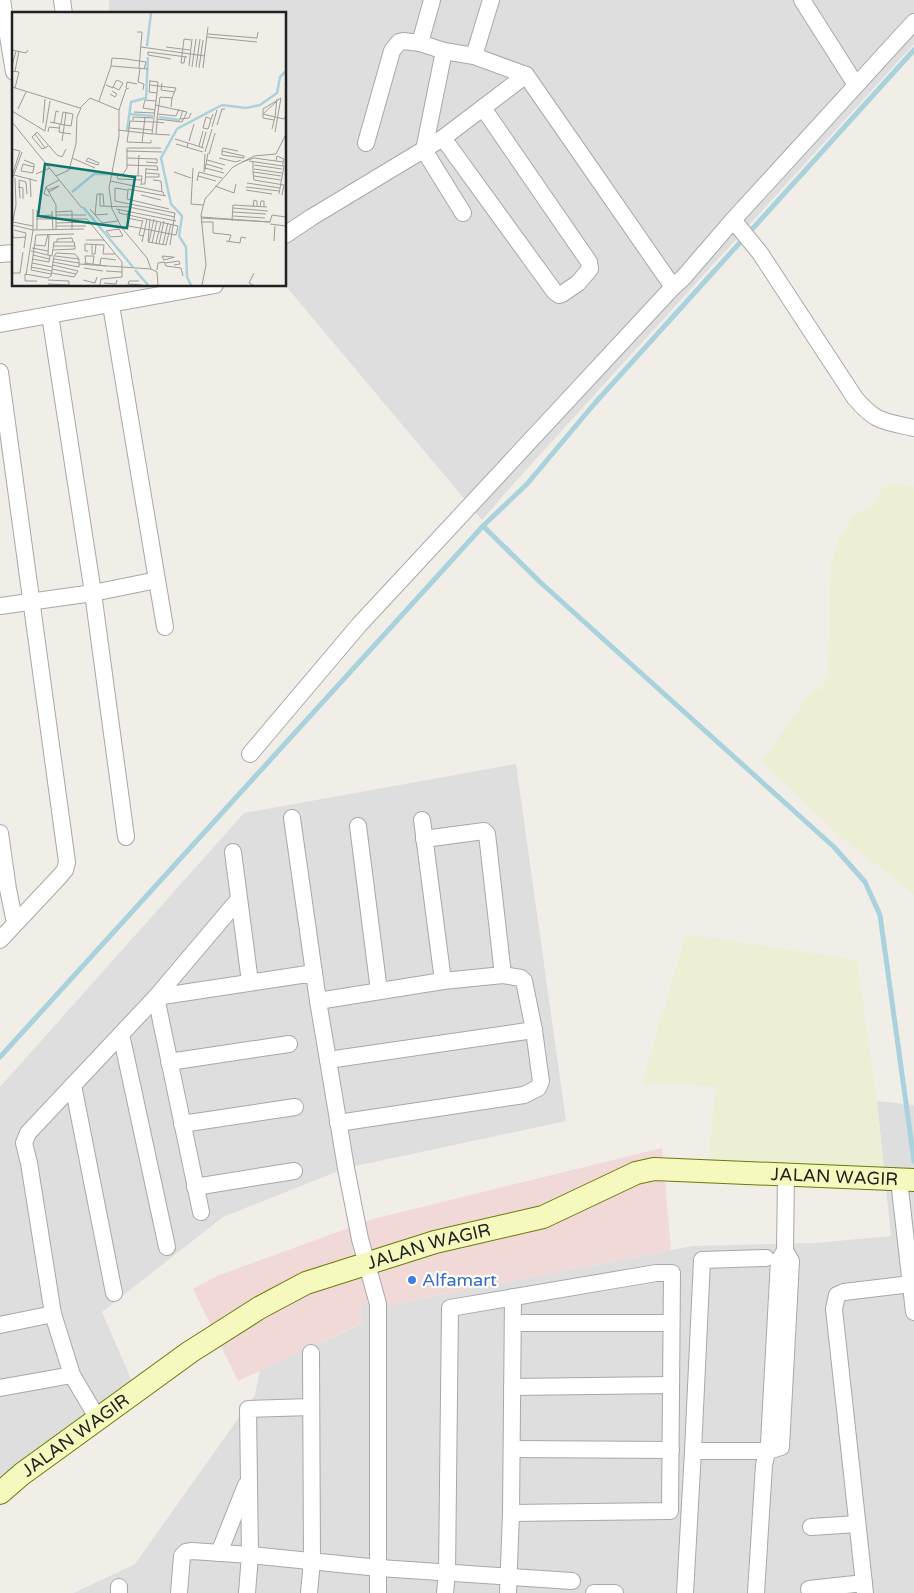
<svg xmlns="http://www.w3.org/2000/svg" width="914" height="1593" viewBox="0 0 914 1593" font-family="'Varela Round',sans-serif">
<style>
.residential{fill:#dfdede}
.commercial{fill:#f1d9d8}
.farmland{fill:#edefd4}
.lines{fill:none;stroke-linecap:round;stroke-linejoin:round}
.stream{stroke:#a9d2dd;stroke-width:5}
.street-casing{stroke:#a8a8a8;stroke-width:18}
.secondary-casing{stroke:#6c7907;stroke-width:24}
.street{stroke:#fff;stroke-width:16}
.secondary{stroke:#f6f9be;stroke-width:22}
.shop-dot{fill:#3f7fe0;stroke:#fff;stroke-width:2}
.labels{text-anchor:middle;stroke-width:4.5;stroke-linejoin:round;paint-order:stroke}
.street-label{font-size:18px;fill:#212121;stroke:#fff}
.shop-label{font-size:18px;fill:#366cbe;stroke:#fff;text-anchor:start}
.inset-river{fill:none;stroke:#a9d2dd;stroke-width:2.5}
.inset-road{fill:none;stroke:#9e9c98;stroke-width:1}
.view{fill:#0f766e;fill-opacity:0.15;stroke:#0f766e;stroke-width:2.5}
.inset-edge{fill:none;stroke:#212121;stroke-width:2.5}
</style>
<rect width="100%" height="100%" fill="#f1eee8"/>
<!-- residential -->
<g class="residential">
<polygon points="109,0 914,0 914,44 515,482 482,520 285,285 285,14 109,14"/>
<polygon points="516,764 566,1121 346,1168 223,1217 102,1312 132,1381 0,1480 0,1087 244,813"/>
<polygon points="877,1101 914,1105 914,1593 74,1593 135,1564 255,1395 260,1370 344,1332 362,1323 360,1305 393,1304 692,1246 815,1243 891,1236"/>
</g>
<!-- commercial -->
<polygon class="commercial" points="662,1148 671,1250 393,1304 360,1305 362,1323 238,1381 193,1289 217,1276 373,1219"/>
<!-- farmland -->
<g class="farmland">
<polygon points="894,483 914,487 914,894 842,838 762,761 811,692 822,689 828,673 831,562 840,536 855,515 874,506 881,489"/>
<polygon points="686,934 857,960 877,1101 884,1179 707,1172 716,1086 642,1083"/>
</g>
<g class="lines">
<!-- stream -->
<g class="stream">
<polyline points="483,526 540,582 834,847 865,882 880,915 914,1161"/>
<polyline points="0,1057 483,526 527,484 595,403 914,50"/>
</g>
<!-- street casing -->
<g class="street-casing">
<g id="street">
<polyline points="2,0 14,72"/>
<polyline points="62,0 64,14"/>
<polyline points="802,0 856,85"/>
<polyline points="420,43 432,0"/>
<polyline points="444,51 424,150 463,213"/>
<polyline points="474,56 491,0"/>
<polyline points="443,138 554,291 559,295 562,294 578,283 590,269 589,262 483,108"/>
<polyline points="366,143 392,51 399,42 403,41 420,43 444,51 474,56 526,75 673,287"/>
<path d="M733 220 760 253 855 398C876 423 884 421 914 428"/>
<polyline points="285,235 312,217 443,138 526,75"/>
<polyline points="0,254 14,253"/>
<polyline points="50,315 93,593 126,837"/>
<polyline points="0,324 215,285"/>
<polyline points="0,372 67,862 65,870 60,876 0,940"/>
<polyline points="157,580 165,627"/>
<polyline points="0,606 93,593 157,580 111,305"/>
<polyline points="250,754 359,625 673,287 683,278 733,220 914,22"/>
<polyline points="292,818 314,973"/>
<polyline points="422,820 443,981"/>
<polyline points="358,826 379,991"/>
<polyline points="0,833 8,889 15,923"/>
<polyline points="424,839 484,831 487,834 503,975"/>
<polyline points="233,852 250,982"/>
<polyline points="318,1001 328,1060"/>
<polyline points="121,1034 167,1247"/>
<polyline points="169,1062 289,1044"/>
<polyline points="73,1085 114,1293"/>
<polyline points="182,1124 295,1107"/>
<polyline points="899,1180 914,1312"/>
<polyline points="195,1187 294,1171"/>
<polyline points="201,1212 156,997 239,899"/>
<polyline points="766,1258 702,1260 693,1451 768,1451 781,1447 791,1261 785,1251"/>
<polyline points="513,1323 671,1323"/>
<polyline points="0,1325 53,1314"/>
<polyline points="512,1387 671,1385"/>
<polyline points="0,1388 72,1375"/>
<polyline points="98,1419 72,1375 53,1314 29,1163 24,1143 28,1133 156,997 314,973 318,1001 443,981 503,975 521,978 524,981 534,1030 539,1067 541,1081 538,1088 524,1095 338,1123"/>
<polyline points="512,1449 671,1450"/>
<polyline points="511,1513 513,1297"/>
<polyline points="811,1527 857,1524"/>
<polyline points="219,1553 246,1485"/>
<polyline points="809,1589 864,1583"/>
<polyline points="119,1593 119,1587"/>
<polyline points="179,1593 182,1556 186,1552 192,1551 250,1555 379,1568 572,1581"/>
<polyline points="247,1593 250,1555 248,1409 311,1407"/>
<polyline points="309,1593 312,1561 311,1353"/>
<polyline points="378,1593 378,1304 360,1239 346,1168 328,1060 534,1030"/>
<polyline points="445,1593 447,1572 450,1308 656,1273 672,1273 670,1511 511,1513 508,1593"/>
<polyline points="594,1593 615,1593"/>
<polyline points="685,1593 693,1451"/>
<polyline points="756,1593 764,1465 769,1443 779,1260 785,1251 786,1176"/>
<polyline points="865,1593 834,1309 837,1295 844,1292 911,1284"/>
</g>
</g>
<!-- secondary casing -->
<g class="secondary-casing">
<g id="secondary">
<path id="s1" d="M0 1493 22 1474 190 1352 259 1308 306 1283 435 1242 543 1217 636 1173 654 1169 914 1180"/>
</g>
</g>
<!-- street -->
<use href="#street" class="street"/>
<!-- secondary -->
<use href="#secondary" class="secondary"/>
</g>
<!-- markers -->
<circle class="shop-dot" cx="412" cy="1280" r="5"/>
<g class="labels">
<!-- street labels -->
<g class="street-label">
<text dy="6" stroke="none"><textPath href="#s1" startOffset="920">JALAN WAGIR</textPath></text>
<text dy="6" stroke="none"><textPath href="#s1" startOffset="500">JALAN WAGIR</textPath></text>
<text dy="6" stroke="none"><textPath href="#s1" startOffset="95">JALAN WAGIR</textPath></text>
</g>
<!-- shop labels -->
<g class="shop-label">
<text x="422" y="1286">Alfamart</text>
</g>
</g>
<!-- overview -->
<g transform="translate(12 12)">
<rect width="274" height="274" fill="#f1eee8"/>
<path class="inset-river" d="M135 34 139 1M118 102 141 104M147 105 168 108M115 119 119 90 134 86 136 45M60 180 82 162H99M71 195 121 255M123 258 136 273M179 273 175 265 174 235 167 224 170 204 159 192 149 146 165 117 210 93 234 96 248 93 265 81 268 65 274 59"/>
<path class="inset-road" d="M125 20H130L127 56M196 22 245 26 246 20M195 25 245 30M129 35 193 44M154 35 178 38M0 38 14 41 16 38M173 45 172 51H169L172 27 179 28M159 47 136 43V40L175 45M0 54 4 39M99 54 100 46 114 47 134 50 132 57M177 54 180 27M180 55 184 27M184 55 188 27M128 56 126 70 132 72 131 78M187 56 191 28M191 56 196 15M0 59 7 60 3 76M3 59 7 39M138 68 137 80 145 81 140 122 158 123M138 69 146 70 145 81M150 71 149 78 163 80M94 73 101 76V75L104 69 105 68 111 71 107 78 101 75M138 73 164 76 160 86M0 75 68 96 78 86 107 98V124L97 176 100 197 110 216 135 246 139 257 145 260 146 273M114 76 115 70 125 72M98 82 103 85 105 82 100 79M265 87 263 105 272 107 274 104M87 89 99 54 136 57M6 97 14 80M107 98 114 77 117 76M143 98 131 96 133 88 144 89M171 98 168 107 177 106 179 101M0 99 33 119 38 89M122 100 142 101M252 101 264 90M146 102 164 104 167 97M251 102V106L262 108M145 107 148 85 160 86 159 95M199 107 194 105 191 116 196 117 198 111V110L201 102M121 108V105L141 106M0 110 70 196M38 110 48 112 59 114 61 102 51 100 49 112M141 110H145V107L170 110 175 100 143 93M31 111 33 87M42 111 44 99 47 100M48 112 47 120 59 122M205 113 210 97H213M200 115 205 98M117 116 140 118M260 117 263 105 251 102V97L269 86 263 120M106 118 140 122M25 120 45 143 50 145 54 137M25 120 23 122 33 136 36 134M36 120 37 115 47 116M23 122 20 125 30 137 33 136M144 122 145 110 152 111M163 127 176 131 175 135M139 128V131L115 130 118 109 141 110M50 129 54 101M177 129 182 112M130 131 133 105M176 131 192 136M164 132 191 140M187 134 191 119M190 135 194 120M0 137 8 139 0 164M114 139 150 140M210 139 232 144V146L210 143ZM210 139 211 136 226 139M193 140 200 117M197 142 203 121M60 146 83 156M76 146 87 151 86 153 74 149ZM115 146 145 147V151L134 150M207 146 224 150 229 148M12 148 22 152V155L21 159V161L9 159 11 152 22 155M195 148 213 153M264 149 265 144 272 147 271 150M230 150 242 146 271 150V154L237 149M241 150V160L269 164M194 152 211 157M115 153 145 154 146 158 134 157M242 153 270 157M181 156 179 192 191 193M193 156 212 161M242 157 270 161M193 158 196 141M162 160 179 166M192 160 193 142M241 160 242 168 272 173 270 183M24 162 38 156M2 163 25 169M99 163 130 164 129 173M105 163 111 162 115 156V136H149M105 163 106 167 130 168M44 164 57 158 64 132 65 105 69 96M126 164 127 143M186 164 204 169M242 164 269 168M134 165H147V162L134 161M18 166 19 185M0 168 10 140M141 168 149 169 150 179M98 169 151 180 152 184M185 169 187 160 210 166M235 171 268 176M129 172H133L134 156M203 174 222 181 224 172M6 175 11 176V187M34 175 44 193V218M234 175 267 179M116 177 154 184M36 178 47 174 37 180M234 178 260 182M88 182V194L117 195 163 205M267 182 272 154M129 183 149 188M37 184 32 182 34 175 47 168M8 186 7 168 14 170 15 182M92 194 91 182H85L83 203 90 211 106 209M241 195 242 188 245 189V194M248 195 249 189H252V195M221 196 256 199M78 197 83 203 96 202M104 197 164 209M107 197V201L166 214 164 223 117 214M157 197 115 187 116 178 103 176V189L163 201 158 233M25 198V218M40 199 41 218M44 200 60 199V217M116 200 115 206 130 209M221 200 254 202M44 203H74M25 204 40 203M221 204 253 206M189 206 258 210 189 205M24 207H40M44 207H75L110 250V265L89 267 88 273M138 207 136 230 154 233 159 212M220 209 221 193 255 195M1 210 21 214M189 210H201V221L219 223 217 229M258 210 260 203 274 205M44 211 78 210M258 212 274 214M0 213 21 218 72 217M0 214 4 193 3 166M44 214H74M107 217 111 224 99 225 94 219ZM2 218 14 221 12 236M0 222 2 226 14 225M131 224 127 223 131 208M74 228H92M214 229 228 231 229 225 234 226M262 229 263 214M45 230V227L60 226 61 230M130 230 135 207M137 230 142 207M140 231 145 209M144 231 149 210M80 232V242H83L84 232M147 232 152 209M151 232 156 211M23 233 33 234 36 222M20 236 36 239M41 238 63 237V234H41M19 239 40 244M76 239H73V232L92 233 91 242H103M21 243 37 247M36 243 37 223M40 244 42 230H62L63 234M43 244 67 247M161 245 150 244 152 248 163 245M20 247 37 250 38 243M42 247 67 251M20 251 40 255M72 251 94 254M74 251 73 244H82L81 252M153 251 167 249 168 252 162 253M67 252 139 257M88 253 89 246 104 248M19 255 40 259M72 256 91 259M40 257 64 262M145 258 146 251 152 250 154 254 169 256 171 264M94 259 110 260M0 261H8L11 240M39 261 62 265 66 259 41 253M13 262 36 266 39 264 40 259 41 250 42 244 44 241 63 242 67 247V255L41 250M13 262V269H25M39 262 19 258 24 223 62 222M14 263 21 218V197M36 268 57 269V273M71 268 83 271 85 265M127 269H117L116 272 130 273M92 271 104 272 105 268M36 272 57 273M190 273 194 253 189 203 193 187 221 155 242 144 264 142 274 122M241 273 237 271 242 261"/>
<path class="view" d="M33 152 123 165 115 216 26 204Z"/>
<rect width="274" height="274" class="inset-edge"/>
</g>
</svg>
